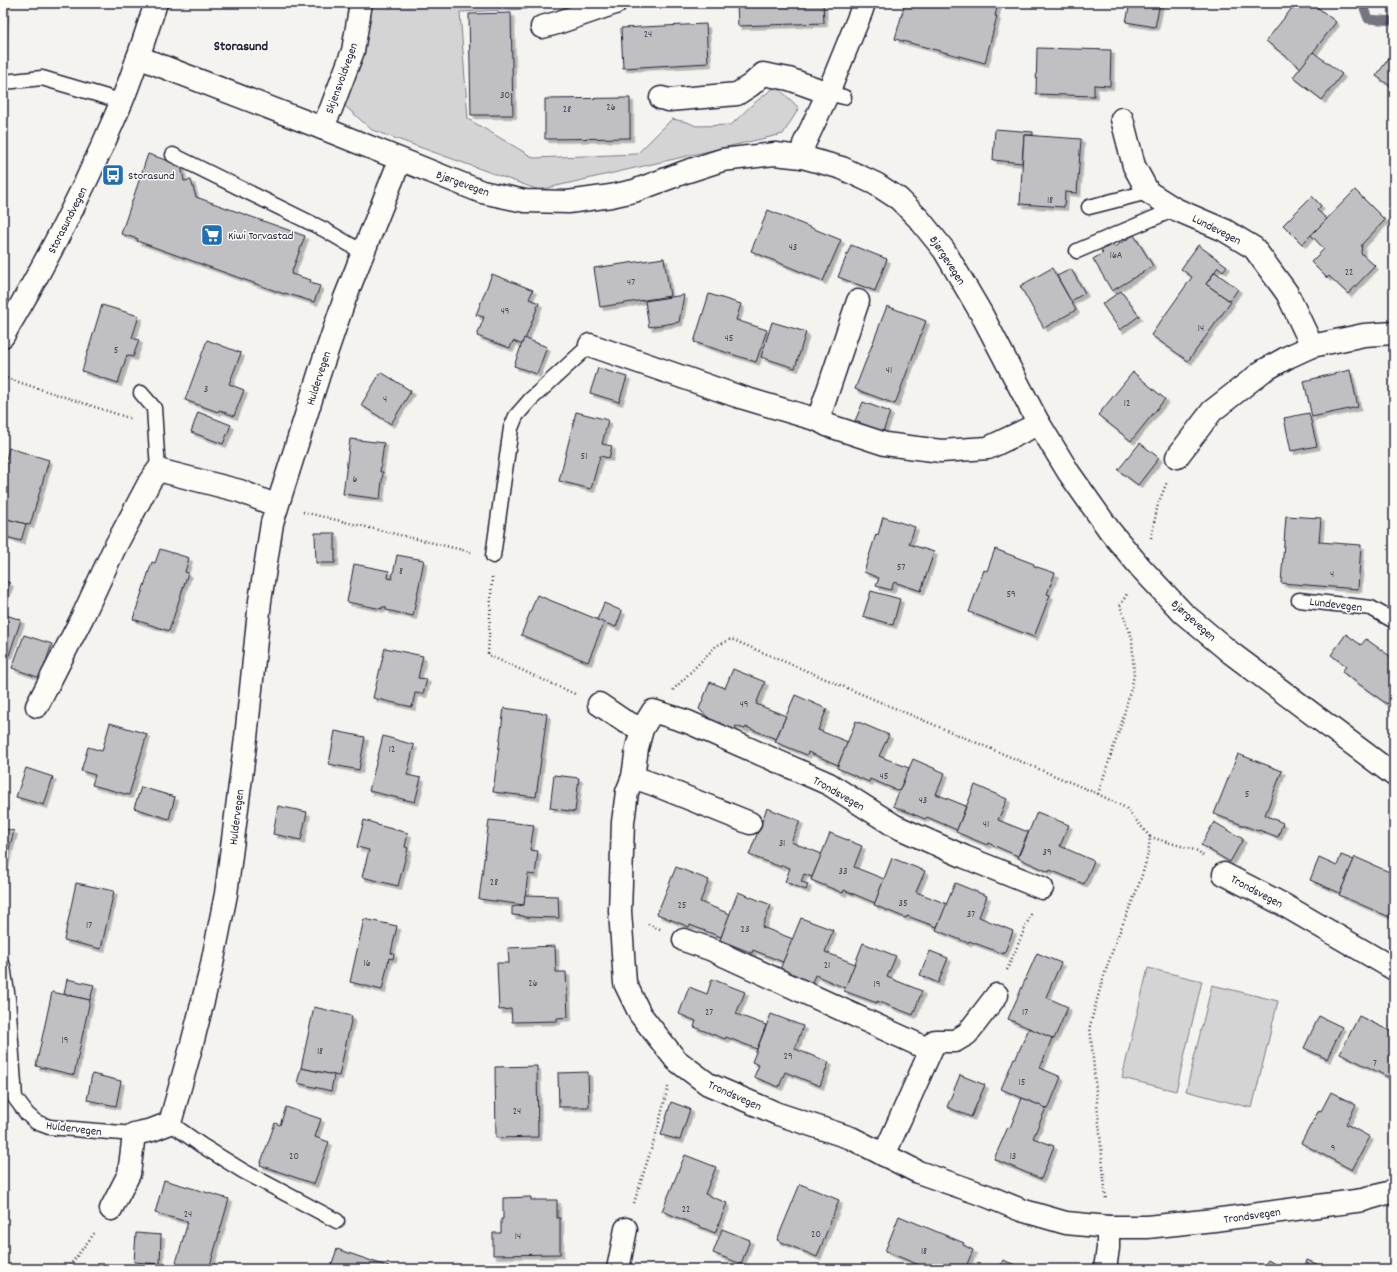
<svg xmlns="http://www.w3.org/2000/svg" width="1397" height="1272" viewBox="0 0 1397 1272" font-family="Dekko,sans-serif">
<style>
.green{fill:#d5d4d5;stroke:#7c7b88}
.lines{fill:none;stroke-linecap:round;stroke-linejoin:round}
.stream{stroke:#757582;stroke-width:9}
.building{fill:#c0bfc2;stroke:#22223b;filter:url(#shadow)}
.service-casing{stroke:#22223b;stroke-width:17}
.minor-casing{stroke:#22223b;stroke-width:25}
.tertiary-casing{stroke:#22223b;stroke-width:25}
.secondary-casing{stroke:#22223b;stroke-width:25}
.path{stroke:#22223b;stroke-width:2.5;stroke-dasharray:1 3;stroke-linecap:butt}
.service{stroke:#fdfcf7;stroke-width:14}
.minor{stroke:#fdfcf7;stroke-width:22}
.tertiary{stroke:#fdfcf7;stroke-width:22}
.secondary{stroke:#fdfcf7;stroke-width:22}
.labels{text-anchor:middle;stroke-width:3;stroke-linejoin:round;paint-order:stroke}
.number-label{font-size:10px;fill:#4a495d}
.street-label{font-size:12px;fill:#22223b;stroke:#fdfcf7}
.poi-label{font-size:12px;fill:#22223b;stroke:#fdfcf7;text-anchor:start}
.quarter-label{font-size:14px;font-weight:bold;fill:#22223b;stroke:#fdfcf7}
</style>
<defs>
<filter id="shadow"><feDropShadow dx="3.5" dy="3.5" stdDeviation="0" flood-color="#0004"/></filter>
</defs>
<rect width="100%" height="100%" fill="#f4f3ef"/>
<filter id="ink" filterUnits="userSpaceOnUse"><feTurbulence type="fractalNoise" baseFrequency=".025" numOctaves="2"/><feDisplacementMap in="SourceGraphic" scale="8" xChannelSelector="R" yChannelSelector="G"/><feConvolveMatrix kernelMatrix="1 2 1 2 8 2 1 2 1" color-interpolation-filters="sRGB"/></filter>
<g filter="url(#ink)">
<!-- green -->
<g class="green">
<polygon points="371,3 530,3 527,9 460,12 468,119 534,158 637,154 672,119 687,122 696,126 731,125 753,104 776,86 799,108 783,134 539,190 372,130 345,106"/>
<polygon points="1148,968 1202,981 1176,1091 1122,1078"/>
<polygon points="1212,985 1278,1001 1252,1108 1186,1091"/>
</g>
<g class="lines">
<!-- stream -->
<polyline class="stream" points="1362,3 1368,19 1394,21"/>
</g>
<!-- building -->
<g class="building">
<polygon points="3,3 6,3 3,48"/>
<polygon points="737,3 823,3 824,23 738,26"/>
<polygon points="905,3 944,3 951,5 952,3 998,3 995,16 997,16 985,63 895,39"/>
<polygon points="1130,3 1160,3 1155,27 1126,22"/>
<polygon points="1296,3 1312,3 1336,22 1301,68 1266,41"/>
<polygon points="511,13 513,115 471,115 469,14"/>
<polygon points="706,24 708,63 623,68 621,28"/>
<polygon points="1037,48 1111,50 1110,86 1094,85 1094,96 1036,94"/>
<polygon points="1394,51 1394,89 1376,76"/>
<polygon points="1313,52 1342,74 1322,100 1293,77"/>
<polygon points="630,98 630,138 545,139 545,99"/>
<polygon points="995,129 1033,132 1033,135 1024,135 1022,163 993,160"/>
<polygon points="1024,135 1081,139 1077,193 1065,192 1064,207 1020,204"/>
<polygon points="148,154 181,165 184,181 191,180 196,197 305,236 291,274 311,280 310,283 320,286 314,302 285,293 284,294 137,241 138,239 121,234"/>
<polygon points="1355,190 1385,220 1362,244 1361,253 1375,266 1348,294 1329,276 1327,278 1311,262 1324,249 1311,235"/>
<polygon points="1312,196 1321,206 1317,210 1327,219 1302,244 1283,225"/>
<polygon points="768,210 841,240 823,281 751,251"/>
<polygon points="1134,235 1153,266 1112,291 1093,259 1103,253 1101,251 1112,244 1114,247"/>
<polygon points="851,245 887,259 875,291 838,277"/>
<polygon points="1198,245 1227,266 1223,271 1218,267 1206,284 1231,302 1188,361 1151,335 1192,277 1181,269"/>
<polygon points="664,258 670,296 600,307 594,268"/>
<polygon points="1052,268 1076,310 1044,328 1020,286"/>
<polygon points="1071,269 1085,293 1071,301 1057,276"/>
<polygon points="1215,272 1238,289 1230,301 1206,284"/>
<polygon points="492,274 533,290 529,299 539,303 523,345 513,341 510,348 477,336 484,317 476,315"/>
<polygon points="1121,291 1139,316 1120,330 1102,304"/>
<polygon points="709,294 741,304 736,320 767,330 756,362 694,342"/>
<polygon points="684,295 679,322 649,327 645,301"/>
<polygon points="102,305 139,316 132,338 139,340 133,357 127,355 118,383 82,371"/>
<polygon points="887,306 926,321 895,404 855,389"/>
<polygon points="772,322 806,332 795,368 761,357"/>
<polygon points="524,338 547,347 537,374 514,366"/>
<polygon points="207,340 241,353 229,384 244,390 234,416 219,410 218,412 185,400"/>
<polygon points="598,368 627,377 619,402 590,393"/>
<polygon points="1350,370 1358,407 1312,417 1304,381"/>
<polygon points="381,372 411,391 391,424 361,405"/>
<polygon points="1133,372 1165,399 1131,441 1098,415"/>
<polygon points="863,402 890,412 883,432 855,421"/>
<polygon points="198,412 231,425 223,444 191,432"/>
<polygon points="576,412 608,420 602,444 612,446 609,458 600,456 591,489 559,481"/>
<polygon points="1309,413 1317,446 1291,451 1284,418"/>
<polygon points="350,439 384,443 380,472 383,472 380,499 343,494"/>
<polygon points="1140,443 1159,458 1138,485 1118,470"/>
<polygon points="9,448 49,460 30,525 3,518 3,471"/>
<polygon points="1286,516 1321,518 1319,542 1361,545 1358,589 1281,583"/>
<polygon points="883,517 915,527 909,544 934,552 921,591 894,582 891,590 876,586 879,578 864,572 876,534 878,535"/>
<polygon points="3,518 26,524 21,541 3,536"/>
<polygon points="315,533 335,533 335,563 316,563"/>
<polygon points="160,549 189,558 185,572 188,573 169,631 133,619 152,562 155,563"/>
<polygon points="995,549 1034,564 1034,566 1055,573 1047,594 1050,595 1034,637 969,612 984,570 987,571"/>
<polygon points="397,555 424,560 413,616 386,610 386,607 382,607 382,609 347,602 354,564 389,571 388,578 392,579"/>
<polygon points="3,580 10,583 3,602"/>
<polygon points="871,591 900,599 893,625 863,616"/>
<polygon points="537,595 604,622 588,662 521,635"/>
<polygon points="604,603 622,611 616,627 597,620"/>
<polygon points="3,614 21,620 9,655 3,653"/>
<polygon points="1346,634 1361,645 1366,639 1394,659 1394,701 1391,699 1387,704 1342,672 1346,666 1331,655"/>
<polygon points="24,635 52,644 40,678 12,668"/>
<polygon points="385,648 423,656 418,678 427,679 423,694 415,693 412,707 373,698"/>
<polygon points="733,669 765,682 756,704 786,716 776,739 746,727 745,729 736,726 734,732 712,721 699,709 710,682 725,688"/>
<polygon points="795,695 827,709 818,730 848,742 838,765 808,752 807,755 775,742"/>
<polygon points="504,708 547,714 536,797 493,792"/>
<polygon points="856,721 889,735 879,756 909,768 899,791 870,779 869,782 837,768"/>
<polygon points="110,723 147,734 129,795 92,785 95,775 81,771 88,747 102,751"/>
<polygon points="335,731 365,737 359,770 329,764"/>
<polygon points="383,736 414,745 407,775 421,778 415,802 369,791"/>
<polygon points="1238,754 1282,771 1265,815 1283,823 1278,837 1259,830 1258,831 1214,814"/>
<polygon points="913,759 945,773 936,794 966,806 957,830 927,817 925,819 893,806"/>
<polygon points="26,768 53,777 44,805 16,797"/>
<polygon points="554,775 579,778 575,812 550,808"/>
<polygon points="975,785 1007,799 998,820 1028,832 1018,856 988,843 987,845 956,832"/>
<polygon points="141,787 175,797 169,819 134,808"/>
<polygon points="278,806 307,812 301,840 273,834"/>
<polygon points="767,808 800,821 791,842 822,854 812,877 804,874 801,882 808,884 806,890 785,882 790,868 782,865 781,867 749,855"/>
<polygon points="1037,812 1069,825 1060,846 1094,861 1084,884 1050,870 1049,872 1018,858"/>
<polygon points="364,820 377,824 377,825 408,833 405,847 408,848 398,886 362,877 369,850 357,847"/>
<polygon points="489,820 534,825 530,850 538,851 535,875 528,874 524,905 479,899"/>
<polygon points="1214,822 1243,839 1230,862 1201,845"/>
<polygon points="3,828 14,831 4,866 3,866"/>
<polygon points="830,833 862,846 854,867 884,879 875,903 844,890 843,893 811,880"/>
<polygon points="1341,855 1354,860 1340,893 1310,880 1319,858 1337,866"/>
<polygon points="1355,857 1394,874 1394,919 1339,895"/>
<polygon points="892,858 925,871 916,892 947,904 937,927 907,916 906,918 874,905"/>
<polygon points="676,867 709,880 700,902 730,914 721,937 690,925 689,927 657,914"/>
<polygon points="76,883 114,891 101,949 64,940"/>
<polygon points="955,883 987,896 979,917 1013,931 1004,954 969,941 968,943 936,930"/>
<polygon points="738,892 771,905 762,927 793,939 783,962 753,950 752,953 720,940"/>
<polygon points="525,895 558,896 559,918 524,917 524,916 512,915 512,907 524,905"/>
<polygon points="801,918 833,930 825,952 855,964 845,988 815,975 810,987 778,974"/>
<polygon points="364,919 397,926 391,953 394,954 393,959 389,958 382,990 350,982"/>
<polygon points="863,943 896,956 887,977 922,991 913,1015 877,1001 877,1003 844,991"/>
<polygon points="555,946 556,972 566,972 568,1017 557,1018 557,1021 512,1022 511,1009 499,1010 497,963 509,963 508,948"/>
<polygon points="930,951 948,958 938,983 920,975"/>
<polygon points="1037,953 1061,963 1046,997 1068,1007 1054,1039 1008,1019"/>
<polygon points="67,979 94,985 90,1000 64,994"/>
<polygon points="712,979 745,992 736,1014 766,1025 757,1049 726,1037 725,1039 694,1027 696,1021 679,1014 689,987 707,994"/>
<polygon points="52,992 90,1000 74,1075 36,1066"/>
<polygon points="314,1007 352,1016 339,1076 301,1068"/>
<polygon points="771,1014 803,1026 795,1049 829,1062 820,1086 785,1072 779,1087 754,1077 759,1065 752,1062"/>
<polygon points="1319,1016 1342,1027 1327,1059 1304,1048"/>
<polygon points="1359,1016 1394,1033 1394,1080 1340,1053"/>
<polygon points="1029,1028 1052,1038 1040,1068 1061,1077 1048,1109 1001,1089 1014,1058 1016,1058"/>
<polygon points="537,1066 538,1137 496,1138 495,1067"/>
<polygon points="301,1068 334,1075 331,1091 297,1083"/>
<polygon points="588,1072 589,1107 559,1107 558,1073"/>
<polygon points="92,1074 121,1081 116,1106 87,1100"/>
<polygon points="960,1075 985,1085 971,1117 947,1107"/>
<polygon points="1331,1092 1356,1105 1346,1124 1370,1137 1352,1170 1301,1143 1319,1110 1321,1111"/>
<polygon points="1022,1098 1046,1108 1033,1138 1054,1146 1041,1179 994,1159 1008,1127 1010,1128"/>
<polygon points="671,1102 690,1109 680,1140 661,1135"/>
<polygon points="286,1107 321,1119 315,1137 329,1142 314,1184 260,1165 275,1123 280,1125"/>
<polygon points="685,1155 716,1167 705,1194 727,1203 715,1233 662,1211"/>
<polygon points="164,1180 229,1199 209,1269 187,1269 175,1266 188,1222 155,1213"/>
<polygon points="800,1184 839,1200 817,1257 777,1240"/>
<polygon points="531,1197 531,1200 557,1200 557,1218 560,1218 560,1254 493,1255 493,1233 501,1233 501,1219 503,1219 503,1198"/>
<polygon points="899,1216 964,1243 963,1245 973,1250 965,1269 929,1269 885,1251"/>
<polygon points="722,1229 750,1240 741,1264 713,1253"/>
<polygon points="136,1233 161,1235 160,1264 134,1262"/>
<polygon points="337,1249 395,1269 330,1269"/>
<polygon points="1003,1260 1025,1269 999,1269"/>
<polygon points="1268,1260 1283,1269 1262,1269"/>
<polygon points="1307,1260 1329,1269 1304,1269"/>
</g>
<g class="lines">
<!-- service casing -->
<g class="service-casing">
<g id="service">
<polyline points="3,84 4,82 42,78 117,100 123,99"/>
<polyline points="828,93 844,97"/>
<polyline points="173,155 325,230 364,253"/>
<polyline points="1089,207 1148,192"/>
<polyline points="1077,251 1175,209"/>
<polyline points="141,393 154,408 158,470"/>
<polyline points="493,556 511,428 516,416 530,400 590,345"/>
<polyline points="1299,600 1371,608 1394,621"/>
<polyline points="3,966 8,999 15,1098 27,1114 36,1122 49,1127 134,1134"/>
<polyline points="170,1123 201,1145 243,1171 337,1221"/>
</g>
</g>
<!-- minor casing -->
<g class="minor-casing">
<g id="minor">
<polyline points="542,27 557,23 615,3"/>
<polyline points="661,98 669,100 737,94 751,85 763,74 789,79 828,93"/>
<polyline points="1122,119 1134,166 1148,192 1175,209 1224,230 1254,248 1287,293 1312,346"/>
<polyline points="322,128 331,109 353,51 361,3"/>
<polyline points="802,157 804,144 828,93 861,12 864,3"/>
<polyline points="590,345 737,396 818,420 827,425 885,444 941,451 988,448 1030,428 1038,422"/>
<polyline points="818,420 858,301"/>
<polyline points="1177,457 1212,411 1263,371 1288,357 1312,346 1364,335 1394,333"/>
<polyline points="599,704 624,721 642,729"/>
<polyline points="37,706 82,618 114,549 150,481 158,470 240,491 277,506"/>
<polyline points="633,777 653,784 750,823"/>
<polyline points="1224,874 1284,905 1394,969"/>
<polyline points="1042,888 965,857 895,826 829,784 688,722 653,711 642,729 637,748 633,777 627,792 623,822 620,911 625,983 640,1014 676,1060 708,1084 778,1114 851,1138 918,1172 987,1196 1021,1210 1066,1223 1108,1227 1147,1227 1214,1220 1363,1200 1394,1191"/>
<polyline points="684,940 710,949 930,1050"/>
<polyline points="884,1155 935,1041 955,1041 967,1034 997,995"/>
<polyline points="111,1209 129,1174 134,1134 152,1130 170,1123 192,1044 211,969 226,894 246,738 260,601 272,523 320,371 345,298 400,160"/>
<polyline points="618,1269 626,1229"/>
<polyline points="1105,1269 1108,1248 1108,1227"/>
</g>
</g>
<!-- tertiary casing -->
<g class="tertiary-casing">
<polyline id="tertiary" points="138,57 322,128 482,192 525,201 568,202 611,196 634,191 685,172 722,160 775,154 802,157 842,168 876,184 899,199 919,219 944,250 981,313 1038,422 1069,473 1110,531 1141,568 1183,613 1231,653 1394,775"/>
</g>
<!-- secondary casing -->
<g class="secondary-casing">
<path id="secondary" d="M3 336C48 260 88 182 122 101 135 69 145 36 156 3"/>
</g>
<!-- path -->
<g class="path">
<polyline points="3,377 132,419"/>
<polyline points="303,512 471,552"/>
<polyline points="1151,538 1158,504 1167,482"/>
<polyline points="492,577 488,655 575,694"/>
<path d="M673 690 716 646 731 639 1098 794 1126 808 1150 837C1147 875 1128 908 1115 944 1105 971 1097 998 1090 1026L1106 1200"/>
<polyline points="1098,794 1122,722 1134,676 1132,638 1120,606 1128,592"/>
<polyline points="1150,837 1198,851 1204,857"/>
<polyline points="648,924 660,929"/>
<polyline points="1007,970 1032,912"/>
<polyline points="634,1203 657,1131 668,1087"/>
<polyline points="67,1269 96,1231"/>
</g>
<!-- service -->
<use href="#service" class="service"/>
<!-- minor -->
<use href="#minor" class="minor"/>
<!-- tertiary -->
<use href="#tertiary" class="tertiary"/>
<!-- secondary -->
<use href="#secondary" class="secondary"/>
</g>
</g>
<!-- icons -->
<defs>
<g id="bus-square" transform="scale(1.15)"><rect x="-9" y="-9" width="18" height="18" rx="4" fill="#1f6fb2" stroke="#fdfcf7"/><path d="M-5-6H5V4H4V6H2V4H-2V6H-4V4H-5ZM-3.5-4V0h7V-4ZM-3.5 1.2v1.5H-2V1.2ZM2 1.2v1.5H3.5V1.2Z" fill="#fff"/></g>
<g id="supermarket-square" transform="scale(1.15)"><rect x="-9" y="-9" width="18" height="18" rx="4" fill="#1f6fb2" stroke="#fdfcf7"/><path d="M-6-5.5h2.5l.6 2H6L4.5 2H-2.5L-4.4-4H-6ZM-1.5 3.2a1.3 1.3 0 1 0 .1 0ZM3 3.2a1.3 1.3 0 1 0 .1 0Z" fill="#fff"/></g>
</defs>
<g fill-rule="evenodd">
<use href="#bus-square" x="113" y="175"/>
<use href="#supermarket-square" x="212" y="235"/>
</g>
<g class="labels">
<!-- number labels -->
<g class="number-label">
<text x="648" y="37">24</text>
<text x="505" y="98">30</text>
<text x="611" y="110">26</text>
<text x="567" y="112">28</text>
<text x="1050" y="203">18</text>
<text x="793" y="250">43</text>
<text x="1116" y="258">16A</text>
<text x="1349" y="275">22</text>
<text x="631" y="285">47</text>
<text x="505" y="314">49</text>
<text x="1201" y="331">14</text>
<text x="729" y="341">45</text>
<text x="116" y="353">5</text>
<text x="889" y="373">41</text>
<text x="206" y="392">3</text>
<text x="385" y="402">4</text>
<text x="1127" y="406">12</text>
<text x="584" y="459">51</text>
<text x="355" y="482">6</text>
<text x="901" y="570">57</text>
<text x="401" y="574">8</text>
<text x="1332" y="577">4</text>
<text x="1011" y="597">59</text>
<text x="744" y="707">49</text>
<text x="392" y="752">12</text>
<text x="884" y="779">45</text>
<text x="1247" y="797">5</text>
<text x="923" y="803">43</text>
<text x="986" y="827">41</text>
<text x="782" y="846">31</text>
<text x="1047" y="855">39</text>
<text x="843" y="874">33</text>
<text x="494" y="885">28</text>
<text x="903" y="906">35</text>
<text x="682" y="908">25</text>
<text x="971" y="917">37</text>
<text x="89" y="928">17</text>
<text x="745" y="932">23</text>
<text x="367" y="966">16</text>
<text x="827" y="968">21</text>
<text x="533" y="986">26</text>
<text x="877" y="987">19</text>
<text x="709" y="1015">27</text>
<text x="1025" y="1015">17</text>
<text x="65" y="1043">19</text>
<text x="320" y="1054">18</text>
<text x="788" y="1059">29</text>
<text x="1375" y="1066">7</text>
<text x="1022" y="1085">15</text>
<text x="517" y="1114">24</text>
<text x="1333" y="1151">9</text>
<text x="294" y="1159">20</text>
<text x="1013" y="1159">13</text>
<text x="686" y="1212">22</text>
<text x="188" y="1217">24</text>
<text x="816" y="1237">20</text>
<text x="518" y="1239">14</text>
<text x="924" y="1254">18</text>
</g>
<!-- street labels -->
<g class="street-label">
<text transform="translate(341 78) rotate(-70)" y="4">Skjensvoldvegen</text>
<text transform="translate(463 183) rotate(20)" y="4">Bjørgevegen</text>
<text transform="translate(67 220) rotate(-63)" y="4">Storasundvegen</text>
<text transform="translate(1217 229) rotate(27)" y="4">Lundevegen</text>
<text transform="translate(948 260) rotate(57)" y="4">Bjørgevegen</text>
<text transform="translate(318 378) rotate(-72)" y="4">Huldervegen</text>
<text transform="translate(1336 604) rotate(7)" y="4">Lundevegen</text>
<text transform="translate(1194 620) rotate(42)" y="4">Bjørgevegen</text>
<text transform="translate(839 793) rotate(30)" y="4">Trondsvegen</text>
<text transform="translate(236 817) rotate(-83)" y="4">Huldervegen</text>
<text transform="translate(1257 891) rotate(28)" y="4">Trondsvegen</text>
<text transform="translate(735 1095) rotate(24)" y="4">Trondsvegen</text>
<text transform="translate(74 1128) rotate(7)" y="4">Huldervegen</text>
<text transform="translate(1252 1215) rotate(-8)" y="4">Trondsvegen</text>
</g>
<!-- poi labels -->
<g class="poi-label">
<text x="128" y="179">Storasund</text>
<text x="228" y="239">Kiwi Torvastad</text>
</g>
<!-- quarter labels -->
<g class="quarter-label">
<text x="241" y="50">Storasund</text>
</g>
</g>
<!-- margin -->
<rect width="1397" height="1272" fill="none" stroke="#fdfcf7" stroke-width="16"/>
<rect x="8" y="8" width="1381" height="1256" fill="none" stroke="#22223b" stroke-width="1.5" filter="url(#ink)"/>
</svg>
